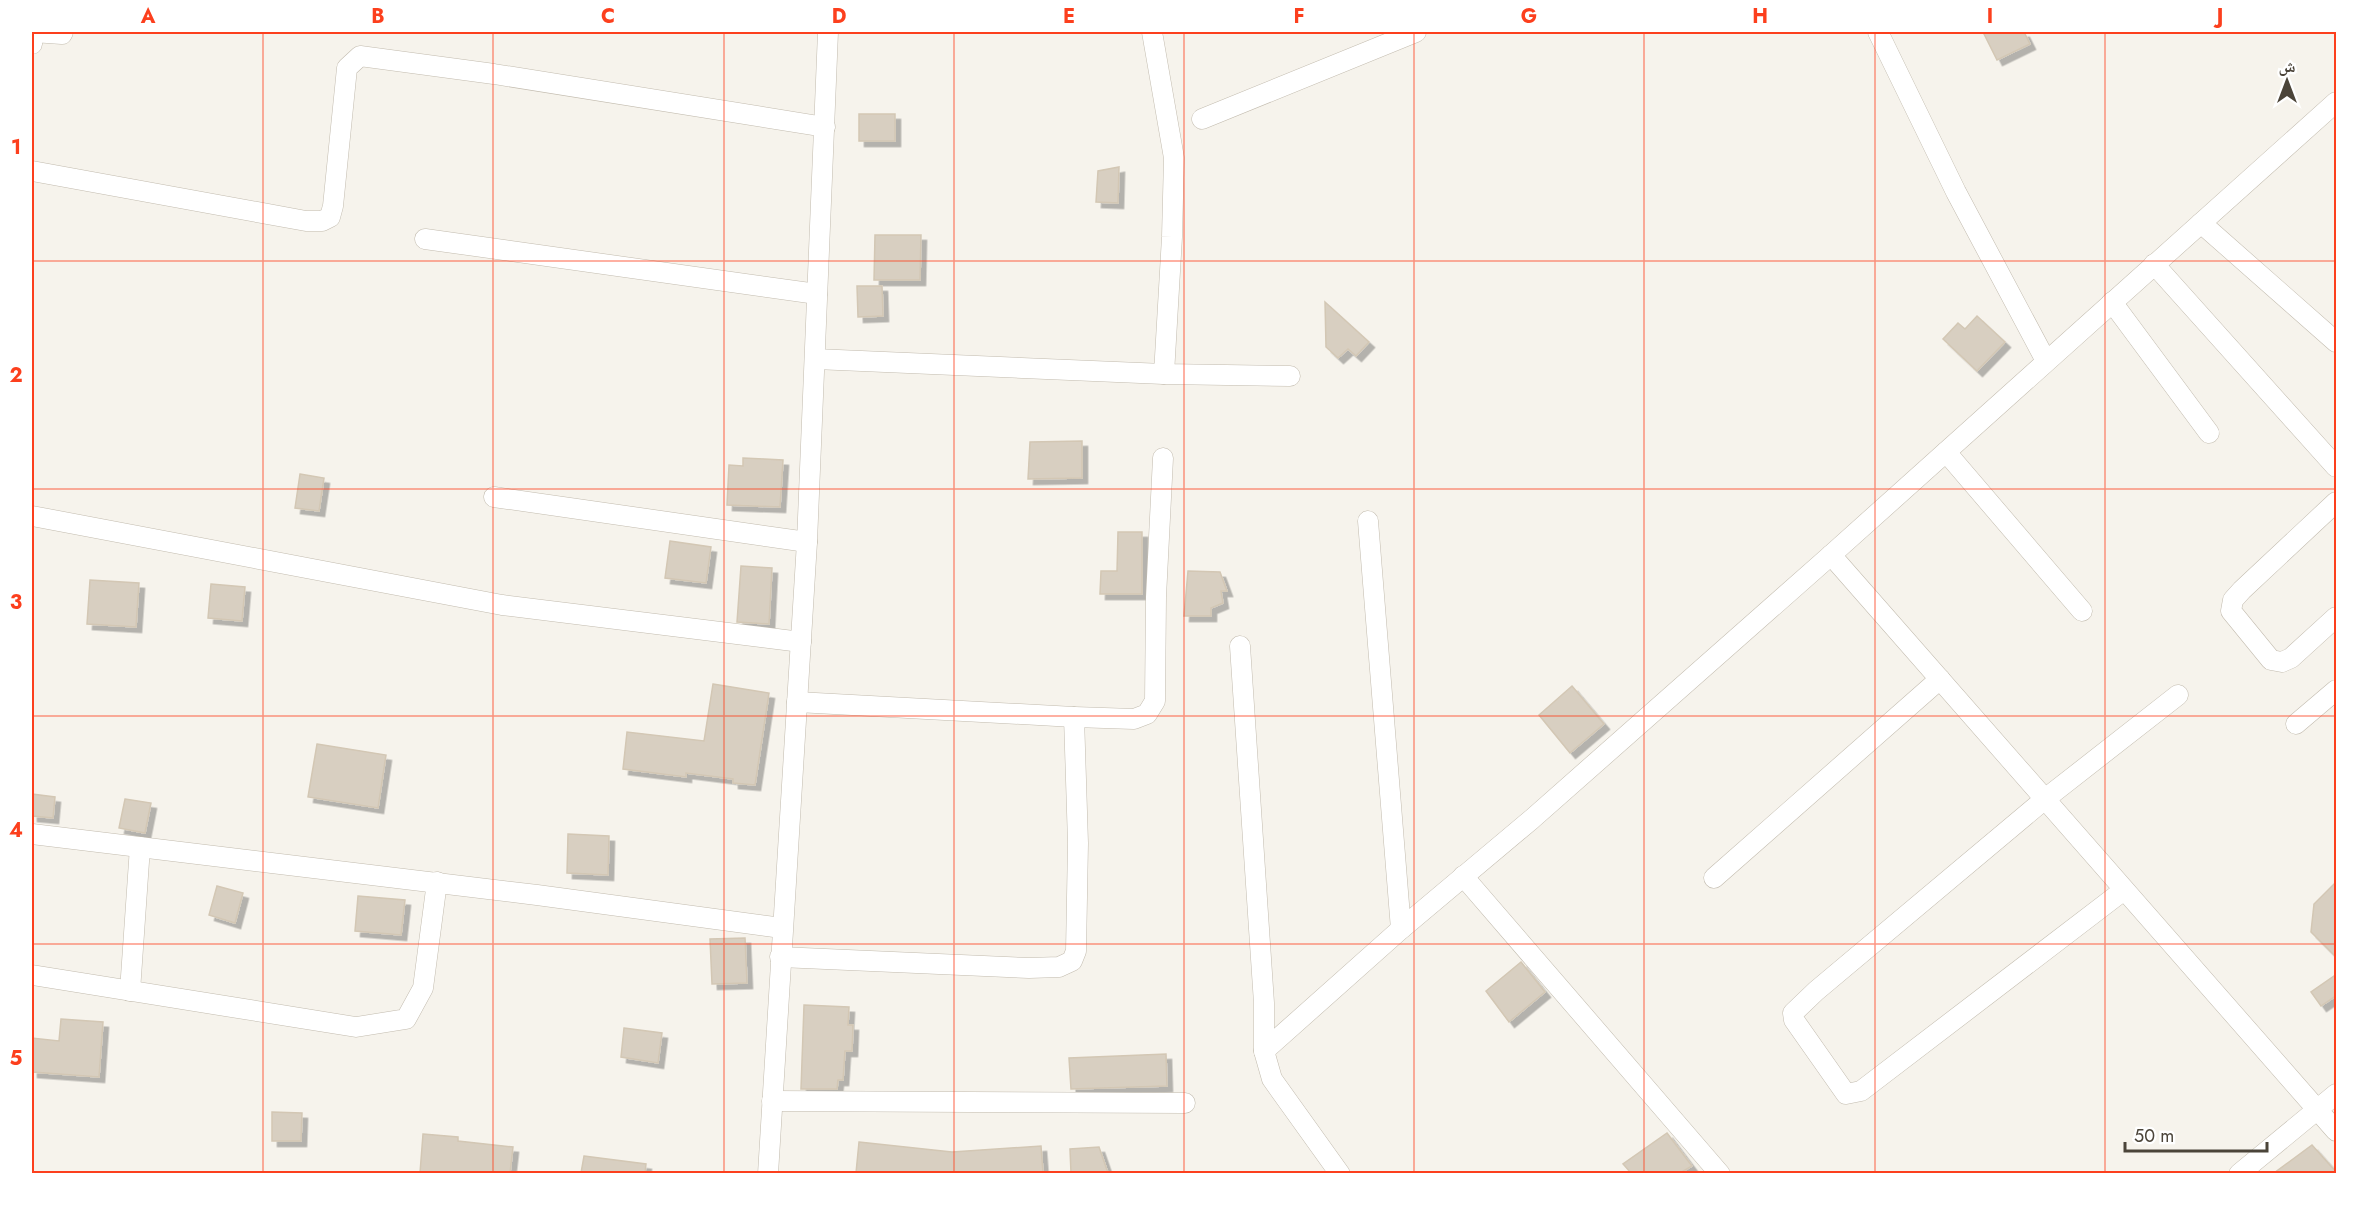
<svg xmlns="http://www.w3.org/2000/svg" width="2368" height="1205" viewBox="0 0 2368 1205" font-family="Jost,'Noto Naskh Arabic',sans-serif">
<style>
.building{fill:#d8cfc1;stroke:#d3c7b4;stroke-width:1.5;filter:url(#shadow)}
.lines{fill:none;stroke-linecap:round;stroke-linejoin:round}
.minor-casing{stroke:#c2bbae;stroke-width:21}
.minor{stroke:#fff;stroke-width:20}
.grid{fill:none;stroke:#fc3f1d;stroke-width:1.5;stroke-opacity:0.55}
.neatline{fill:none;stroke:#fc3f1d;stroke-width:2}
.grid-label{font-size:20px;text-anchor:middle;font-weight:bold;fill:#fc3f1d}
</style>
<defs>
<filter id="shadow"><feDropShadow dx="5.5" dy="5.5" stdDeviation="0" flood-color="#0004"/></filter>
</defs>
<rect width="100%" height="100%" fill="#f6f3ec"/>
<!-- building -->
<g class="building">
<polygon points="1983,32 2024,32 2030,44 1997,60"/>
<rect x="859" y="114" width="36" height="27"/>
<polygon points="1119,167 1118,203 1096,202 1098,171"/>
<polygon points="875,235 921,235 920,280 874,280"/>
<polygon points="857,286 882,286 883,316 858,317"/>
<polygon points="1325,302 1369,342 1356,356 1348,349 1338,358 1326,347"/>
<polygon points="1977,316 2005,342 1977,371 1943,339 1958,323 1965,329"/>
<polygon points="1082,441 1082,478 1028,479 1030,442"/>
<polygon points="743,458 783,460 780,507 727,505 729,465 743,466"/>
<polygon points="300,474 324,478 319,511 295,508"/>
<polygon points="1118,532 1142,532 1142,594 1100,594 1101,571 1117,571"/>
<polygon points="670,541 711,547 706,583 665,578"/>
<polygon points="741,566 772,568 769,624 737,622"/>
<polygon points="1188,571 1220,572 1227,591 1221,591 1223,603 1211,608 1211,616 1184,616"/>
<polygon points="90,580 139,583 136,627 87,624"/>
<polygon points="211,584 245,587 242,621 208,618"/>
<polygon points="713,684 769,693 755,785 733,783 733,779 686,773 686,777 623,769 627,732 704,741"/>
<polygon points="1572,686 1604,724 1570,753 1539,715"/>
<polygon points="317,744 386,755 378,808 308,797"/>
<polygon points="32,794 55,797 53,818 32,816"/>
<polygon points="125,799 151,803 145,833 119,828"/>
<polygon points="568,834 609,836 608,875 567,873"/>
<polygon points="2337,881 2337,958 2311,932 2314,904"/>
<polygon points="217,886 243,893 235,923 209,915"/>
<polygon points="358,896 405,900 401,935 355,931"/>
<polygon points="745,938 747,983 712,984 710,939"/>
<polygon points="1521,962 1545,992 1509,1022 1486,991"/>
<polygon points="2337,974 2337,995 2321,1006 2311,992"/>
<polygon points="804,1005 849,1007 848,1025 853,1025 852,1051 845,1051 843,1080 838,1080 837,1089 801,1089"/>
<polygon points="61,1019 103,1022 99,1077 32,1072 32,1038 59,1041"/>
<polygon points="624,1028 662,1033 658,1063 621,1057"/>
<polygon points="1166,1054 1167,1086 1071,1089 1069,1058"/>
<polygon points="272,1112 302,1113 301,1141 272,1141"/>
<polygon points="1667,1133 1692,1166 1680,1173 1631,1173 1623,1164"/>
<polygon points="423,1134 458,1137 458,1141 513,1147 510,1173 420,1173"/>
<polygon points="859,1142 952,1152 1041,1146 1043,1173 856,1173"/>
<polygon points="2312,1145 2337,1173 2274,1173"/>
<polygon points="1099,1147 1108,1173 1071,1173 1070,1149"/>
<polygon points="584,1156 646,1164 645,1173 581,1173"/>
</g>
<g class="lines">
<!-- minor casing -->
<g class="minor-casing">
<g id="minor">
<polyline points="1152,32 1174,158 1172,237 1164,374"/>
<polyline points="1878,32 1956,192 2046,361"/>
<polyline points="32,44 33,32 62,34 63,32"/>
<polyline points="1202,119 1416,32"/>
<polyline points="32,171 306,221 322,221 330,217 333,206 347,68 360,56 494,74 825,127"/>
<polyline points="2201,223 2336,342"/>
<polyline points="425,239 817,294"/>
<polyline points="2154,264 2336,467"/>
<polyline points="2112,302 2209,433"/>
<polyline points="815,359 1164,374 1290,376"/>
<polyline points="1946,452 2082,611"/>
<polyline points="494,497 807,542"/>
<polyline points="2336,502 2242,590 2233,600 2231,611 2271,660 2282,662 2291,658 2336,617"/>
<polyline points="32,516 502,605 801,642"/>
<polyline points="1368,521 1401,929"/>
<polyline points="1831,555 2336,1131"/>
<polyline points="1240,646 1264,1003 1264,1051 1272,1079 1340,1174"/>
<polyline points="797,702 1074,717 1134,719 1147,714 1155,701 1156,597 1163,458"/>
<polyline points="2296,724 2336,690"/>
<polyline points="32,834 537,895 782,928"/>
<polyline points="1463,876 1720,1174"/>
<polyline points="1714,878 1940,679"/>
<polyline points="2124,890 1861,1091 1846,1094 1794,1020 1793,1013 1816,991 2045,799 2178,695"/>
<polyline points="780,957 1029,968 1059,967 1072,961 1076,951 1078,843 1074,717"/>
<polyline points="32,975 356,1027 406,1019 423,988 437,882"/>
<polyline points="130,991 140,847"/>
<polyline points="1264,1051 1401,929 1532,819 1831,555 2336,102"/>
<polyline points="772,1101 1185,1103"/>
<polyline points="768,1174 807,542 828,32"/>
<polyline points="2239,1174 2336,1094"/>
</g>
</g>
<!-- minor -->
<use href="#minor" class="minor"/>
</g>
<!-- grid -->
<path class="grid" d="M263 32V1174M493 32V1174M724 32V1174M954 32V1174M1184 32V1174M1414 32V1174M1644 32V1174M1875 32V1174M2105 32V1174M32 261H2336M32 489H2336M32 716H2336M32 944H2336"/>
<!-- border -->
<rect width="2368" height="1205" fill="none" stroke="#ffffff" stroke-width="66"/>
<!-- north arrow -->
<g transform="translate(2287 81)" stroke="#ffffff" stroke-width="4.5" paint-order="stroke">
<path d="M0-4.5L10 22L0 15L-10 22Z" fill="#4b4439"/>
<text y="-9" font-size="16" font-weight="bold" text-anchor="middle" fill="#4b4439">ش</text>
</g>
<!-- scale -->
<path d="M2125 1142v9h142v-9" fill="none" stroke="#4b4439" stroke-width="3"/>
<text x="2134" y="1142" font-size="18" fill="#4b4439" stroke="#ffffff" stroke-width="4.5" paint-order="stroke">50 m</text>
<rect x="33" y="33" width="2302" height="1139" class="neatline"/>
<g class="grid-label">
<text x="148" y="23">A</text>
<text x="378" y="23">B</text>
<text x="608" y="23">C</text>
<text x="839" y="23">D</text>
<text x="1069" y="23">E</text>
<text x="1299" y="23">F</text>
<text x="1529" y="23">G</text>
<text x="1760" y="23">H</text>
<text x="1990" y="23">I</text>
<text x="2220" y="23">J</text>
<text x="16" y="154">1</text>
<text x="16" y="382">2</text>
<text x="16" y="609">3</text>
<text x="16" y="837">4</text>
<text x="16" y="1065">5</text>
</g>
</svg>
